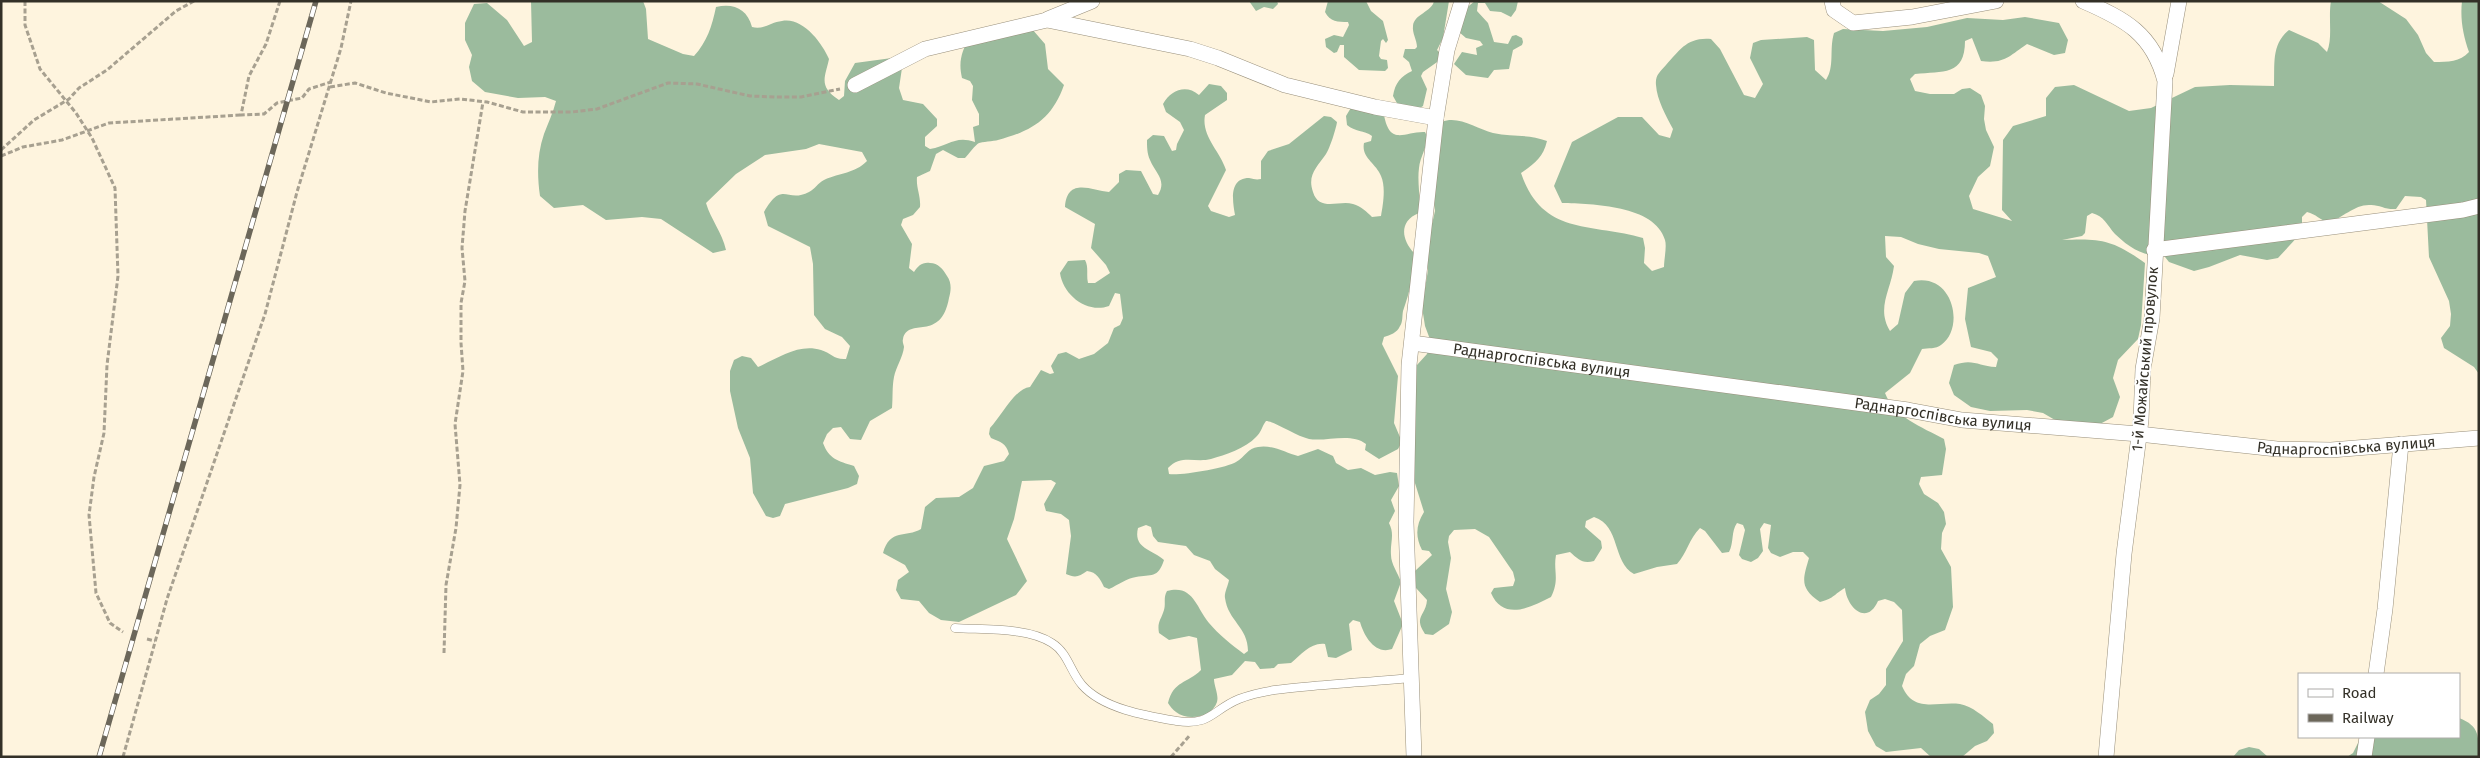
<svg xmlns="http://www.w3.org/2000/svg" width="2480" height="758" viewBox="0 0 2480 758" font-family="'Fira Sans',sans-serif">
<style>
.forest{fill:#9bbb9d}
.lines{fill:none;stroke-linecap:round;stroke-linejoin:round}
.service-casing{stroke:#988f7b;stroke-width:9}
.minor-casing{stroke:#988f7b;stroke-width:16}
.path{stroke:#a7a090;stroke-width:3;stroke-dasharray:5 2.5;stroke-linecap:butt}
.service{stroke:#fff;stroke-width:8}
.minor{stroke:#fff;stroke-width:15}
.rail-casing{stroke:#6c675a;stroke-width:5.5}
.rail{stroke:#fff;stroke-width:4;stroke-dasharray:11;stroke-linecap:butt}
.labels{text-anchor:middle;stroke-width:4;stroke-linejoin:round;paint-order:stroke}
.street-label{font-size:15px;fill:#333027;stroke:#fff}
</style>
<rect width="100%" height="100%" fill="#fef4de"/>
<!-- forest -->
<g class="forest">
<path d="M531 1H643L646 9 648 39 683 54 694 56C707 42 712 26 716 7 734 3 747 9 752 27 764 30 771 22 782 21 803 17 822 43 829 59 825 78 818 86 839 100L844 96 845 81 855 63 892 58 902 68 899 88 903 100 923 104 937 119V126L925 137V146L930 149C949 146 955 135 975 142L973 127 979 125V114L972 100 973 86 970 81 962 78C958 61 962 51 970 36L1032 29 1045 44 1048 69 1064 85C1052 119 1032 131 998 140 994 141 981 142 979 143 975 145 969 154 965 158H958L943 150 936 154 930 171 917 177C916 188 921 196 920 207L913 215 903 219 901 225 912 244 909 268 914 272C918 266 922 262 930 263 938 263 943 269 947 276 952 283 951 291 949 298 941 343 908 316 903 339 902 342 904 345 904 347 903 357 896 367 894 377 892 387 893 397 892 408L870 421 861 440 850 439 841 427 833 428 827 434 823 443C829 459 838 461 854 466L859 476 857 484 848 488 785 504 780 516 773 518 766 516 753 493 750 458 738 428 730 391V371L734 360 742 356 751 358 758 367C778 358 799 343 821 350 831 353 834 360 846 359L850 346 842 337 825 329 814 315 813 264 810 247 768 226 764 212C783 179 786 204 809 192 815 189 818 183 824 180 841 172 854 174 867 161L862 152 819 144 806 149 765 155 736 174 706 203C711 220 722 232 726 250L713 253 661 219 642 217 606 220 583 205 554 208 540 196C537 175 537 154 544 134 548 123 553 113 556 101L545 97 518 98 485 92 472 81 469 67 472 55 465 40V23L474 4 487 3 507 20 524 46 532 42Z"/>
<polygon points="1249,1 1277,1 1278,4 1273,9 1264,7 1256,11"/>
<path d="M1328 1H1366L1371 11 1383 21 1388 40 1386 43 1383 39 1381 41 1379 56 1381 59 1387 60 1388 68 1385 71 1359 70 1344 57V45H1340L1337 52 1334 53 1326 47 1325 39 1334 35 1343 37 1349 25 1348 22C1338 22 1330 22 1325 12Z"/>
<path d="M1434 1H1449L1443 38 1437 50 1440 53V60L1423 72 1421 76 1427 89 1423 106 1418 109 1398 105 1393 96C1395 83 1401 76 1412 71L1409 62 1403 57 1405 49H1415L1417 47C1417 40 1412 33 1413 26 1414 14 1432 12 1434 1Z"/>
<polygon points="1475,1 1518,1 1516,10 1511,17 1501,12 1490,11 1485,3 1478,3 1477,11 1488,23 1494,42 1508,44 1512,36 1516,35 1522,38 1523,42 1522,45 1513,50 1509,69 1494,70 1488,78 1466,75 1454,64 1462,52 1477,55 1476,48 1483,45 1480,41 1466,38 1459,32 1465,9"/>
<path d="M2331 1H2378L2406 19 2418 35 2426 53 2434 62C2448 62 2460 62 2469 52 2463 35 2460 19 2462 1H2479V374L2474 367 2444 348 2441 338 2450 326 2451 314 2449 301 2429 257 2426 200 2421 197 2405 196 2396 209C2385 210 2379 204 2369 205 2354 205 2342 218 2329 223 2320 220 2316 214 2307 212L2302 217V232L2278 258 2267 260 2240 255 2209 267 2194 271 2169 262 2165 257C2142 255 2132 250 2115 234 2107 225 2104 216 2092 213L2087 216 2085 233 2082 236 2062 240C2101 238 2113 240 2145 263L2141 325 2138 339 2118 360 2113 378 2120 397 2113 417 2100 424 2081 423 2055 420 2043 413 2027 410 1990 411 1971 407 1954 395 1949 383 1954 365C1973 358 1978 366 1996 367L1998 359 1991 352 1971 347 1965 319 1968 288 1996 277 1988 256 1979 253 1939 249 1918 244 1901 237 1885 236 1886 257 1894 266C1891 290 1876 308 1890 331L1898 324 1905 293 1914 281C1954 273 1965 329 1941 345 1936 349 1928 348 1922 349L1910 373 1885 393C1894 417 1922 427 1944 439L1946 449 1942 475 1921 477 1919 484 1924 494 1938 503 1944 512 1946 524 1942 533 1941 549 1951 567 1953 607 1945 630 1930 636 1920 644 1914 666 1906 674 1902 686C1914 714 1937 701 1960 704 1972 706 1984 717 1993 724L1994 733 1987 741 1975 746 1962 757H1931L1921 748 1886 752 1876 746 1868 731 1865 712 1870 700 1879 694 1886 685V669L1903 641 1902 610 1894 602 1885 599 1878 601C1867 626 1847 608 1845 588 1834 594 1835 598 1820 602 1799 588 1803 579 1809 558L1803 552H1793L1780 557 1771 553 1768 548 1771 525 1764 523 1760 529 1763 551 1758 558 1751 562 1742 559 1739 555 1745 530 1743 525 1737 523C1731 531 1734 543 1729 552L1722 553 1705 531 1700 528C1689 539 1687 553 1677 564L1657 567 1634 574C1612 562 1621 526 1594 517L1586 521 1585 527 1601 541 1602 548 1594 561C1582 564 1578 559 1570 552L1556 555C1553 571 1560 579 1551 597 1530 608 1503 621 1491 593L1494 588 1513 586 1515 580 1513 572 1489 537 1475 529 1454 530 1449 536 1448 542 1451 558 1446 589 1452 612 1449 624 1433 635 1425 634C1413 616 1426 616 1427 600L1416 588 1415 571 1432 555 1429 551 1422 550C1415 536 1416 525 1424 512L1414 480 1415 433 1412 378 1417 365 1427 354 1431 342 1425 326 1422 307 1428 270 1425 254 1435 211 1433 194 1442 122C1458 115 1477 129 1493 133 1512 137 1529 134 1547 141 1543 158 1534 164 1521 173 1542 236 1591 223 1643 238L1645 248 1644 263 1652 271 1664 267C1664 259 1667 247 1665 240 1655 205 1592 204 1562 203L1554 186 1572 142 1618 117H1642L1659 135 1670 138 1673 129C1666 116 1657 100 1656 85 1655 75 1660 72 1666 65 1680 50 1687 37 1711 39L1720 49 1744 95 1755 98 1763 84 1750 58 1753 43 1761 40 1807 37 1814 40 1815 70 1826 80C1835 66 1829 50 1834 33L1843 29 1883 31 1927 27 1967 18 2003 20 2025 17 2059 23 2068 40 2065 53 2054 55 2027 44C2009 56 2005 64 1981 61L1972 38 1965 41C1965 76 1943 71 1915 74L1910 79 1915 91 1930 94H1954L1962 89 1970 88 1981 95 1985 106 1984 119 1986 130 1994 147 1990 166 1978 177 1969 196 1973 209 2012 221 2002 210 2003 140 2013 126 2046 116V98L2055 87 2074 85 2129 111 2151 108 2195 87 2230 85 2274 86C2275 64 2271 45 2289 30L2318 43 2327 52C2333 37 2328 18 2331 1Z"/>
<path d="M1209 84 1221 86 1227 93V100L1205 115C1201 136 1220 151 1226 170L1208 206 1211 211 1229 217 1235 215C1233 203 1228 178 1249 178 1254 179 1256 180 1261 179V161L1268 151 1289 144 1324 116 1331 117 1337 122C1336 129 1330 148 1326 154 1317 167 1307 175 1313 192 1319 212 1339 200 1353 204 1361 206 1367 212 1372 217L1381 216C1383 205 1386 187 1381 176 1376 163 1361 158 1364 143L1371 141 1372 136C1364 130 1355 132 1347 125L1346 116 1352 106 1384 115C1390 147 1405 131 1425 132L1427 136C1427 148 1420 157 1419 168 1417 183 1421 198 1419 213 1399 221 1401 239 1414 253 1414 274 1410 291 1403 311 1402 316 1403 322 1400 326 1397 333 1390 335 1384 337L1382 344 1398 376 1394 423 1402 442 1398 449 1379 459 1365 450 1366 444C1351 432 1326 442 1309 439 1296 436 1274 421 1266 421 1262 426 1261 433 1256 437 1246 448 1225 455 1211 459 1195 463 1181 454 1168 468L1169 474C1179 476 1227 468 1236 462 1245 457 1248 448 1258 447 1271 444 1286 453 1298 456L1318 449 1333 456 1336 463 1348 470 1361 468 1375 475 1390 472 1397 473 1399 486 1391 500 1395 511 1389 523C1395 535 1390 542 1391 555 1391 564 1398 573 1401 582L1394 601 1403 624 1392 649C1375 655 1364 636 1360 622L1353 620 1349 624 1352 650 1336 658 1328 657 1325 644C1311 642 1301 655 1291 663L1278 664 1274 668 1260 669 1255 662 1245 661 1232 675 1214 679C1214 686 1219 695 1217 702 1212 718 1187 721 1176 712 1173 710 1170 706 1168 703 1174 680 1187 684 1201 670L1197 638 1189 636 1169 640 1159 633C1157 622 1161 620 1164 610 1166 603 1163 598 1167 591 1193 584 1196 607 1209 623 1218 634 1232 645 1244 654L1248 651C1248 627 1228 621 1225 598 1224 593 1228 586 1229 580L1215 569 1210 561 1194 555 1186 546 1158 542 1153 536 1151 527 1146 525 1138 528C1133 549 1152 549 1164 560 1158 579 1151 574 1136 577 1127 578 1118 585 1109 589L1104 587C1100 579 1097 572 1087 571 1079 577 1075 578 1066 574L1071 536 1069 520 1061 514 1046 511 1044 504 1056 483 1051 480 1022 481 1014 519 1007 539 1027 581 1016 595 959 622 941 620 929 613 919 601 901 599 896 590 898 580 909 572 905 565 883 553C890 528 906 538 921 529L925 507 936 498 959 497 973 488 984 466 1004 461 1009 454C1006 443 1001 442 991 438L989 434 990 428C1001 417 1015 388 1030 387L1041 370 1050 374 1054 373 1051 366 1058 354 1066 352 1079 359 1094 354 1108 343 1114 328 1120 325 1123 318 1120 294 1115 293 1109 306C1087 314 1063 295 1060 273L1068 261 1085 260C1089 267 1086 275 1088 283H1095L1110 273 1106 265 1091 248 1095 224 1065 207C1067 177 1091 190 1109 192L1119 182V174L1126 170 1141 171 1153 194 1158 195C1167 180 1156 174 1150 160 1147 153 1147 147 1147 140L1153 135 1164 136 1172 151 1176 150 1177 144 1184 130 1180 122 1166 112 1163 104C1171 90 1186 84 1199 95Z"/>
<path d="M2459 718C2480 726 2479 737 2478 757H2347L2353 753 2361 737H2459Z"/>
<polygon points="2249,747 2259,749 2268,757 2233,757 2239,750"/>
</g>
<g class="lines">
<!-- service casing -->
<g class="service-casing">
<path id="service" d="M955 628C983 630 1027 627 1052 643 1068 653 1070 671 1082 685 1103 709 1147 716 1177 721 1211 726 1212 710 1239 699 1262 690 1289 688 1313 686 1346 683 1379 681 1412 678"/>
</g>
<!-- minor casing -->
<g class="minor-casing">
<g id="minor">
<polyline points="1832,1 1834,10 1853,23 1912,17 1996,1"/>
<path d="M2083 1C2125 19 2153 34 2165 81L2152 318 2143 369 2141 420 2124 554 2106 757"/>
<polyline points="1048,19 1092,1"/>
<polyline points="2166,74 2179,1"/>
<polyline points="855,85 925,49 1047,20 1190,49 1218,58 1285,85 1375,107 1436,118"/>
<polyline points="2154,250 2463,210 2479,206"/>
<path id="s1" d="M1412 343 1908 410 1962 420 2139 434 2277 449 2331 450 2479 438"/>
<polyline points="2376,674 2385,609 2401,444"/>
<polyline points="1414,757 1406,522 1409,365 1436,118 1447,50 1462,1"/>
<polyline points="2364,757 2367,737"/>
</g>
</g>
<!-- path -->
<g class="path">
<polyline points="25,1 25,25 40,69 76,113 92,138 115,188 118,276 107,365 104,433 94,477 89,515 96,593 110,623 123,632"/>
<polyline points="280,1 266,44 249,76 241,115 264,114 277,103 302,98 309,89 331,82"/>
<polyline points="330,87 355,83 386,93 431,102 460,99 487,102 523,112 572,112 597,109 668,83 697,84 750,96 776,97 801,97 840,89"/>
<polyline points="1,150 34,120 69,99 79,88 107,70 176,11 194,1"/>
<polyline points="1,156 23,147 62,140 109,123 241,115"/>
<polyline points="147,639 155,641"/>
<polyline points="444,653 446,585 456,528 460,485 455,424 463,371 461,343 461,303 465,281 462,248 465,211 483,102"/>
<polyline points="123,757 167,599 265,314 297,192 341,48 351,1"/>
<polyline points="1171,757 1190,735"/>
</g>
<!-- service -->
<use href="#service" class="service"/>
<!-- minor -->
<use href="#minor" class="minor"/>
<!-- rail casing -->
<g class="rail-casing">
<polyline id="rail" points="99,757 316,1"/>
</g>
<!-- rail -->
<use href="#rail" class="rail"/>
</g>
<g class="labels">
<!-- street labels -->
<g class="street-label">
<text transform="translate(2145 359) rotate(-85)" y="5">1-й Можайський провулок</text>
<text dy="5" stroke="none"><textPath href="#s1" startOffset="131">Раднаргоспівська вулиця</textPath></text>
<text dy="5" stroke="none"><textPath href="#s1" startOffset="536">Раднаргоспівська вулиця</textPath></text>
<text dy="5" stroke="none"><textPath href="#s1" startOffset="941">Раднаргоспівська вулиця</textPath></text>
</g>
</g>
<!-- border -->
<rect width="2480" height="758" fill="none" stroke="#333027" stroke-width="5"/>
<!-- legend -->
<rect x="2298" y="673" width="162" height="65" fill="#ffffff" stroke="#adaca9"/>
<rect x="2308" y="689" width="25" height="8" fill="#ffffff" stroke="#adaca9"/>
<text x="2342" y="698" font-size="15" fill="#333027">Road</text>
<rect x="2308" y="714" width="25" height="8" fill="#6c675a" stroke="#adaca9"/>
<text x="2342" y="723" font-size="15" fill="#333027">Railway</text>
</svg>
